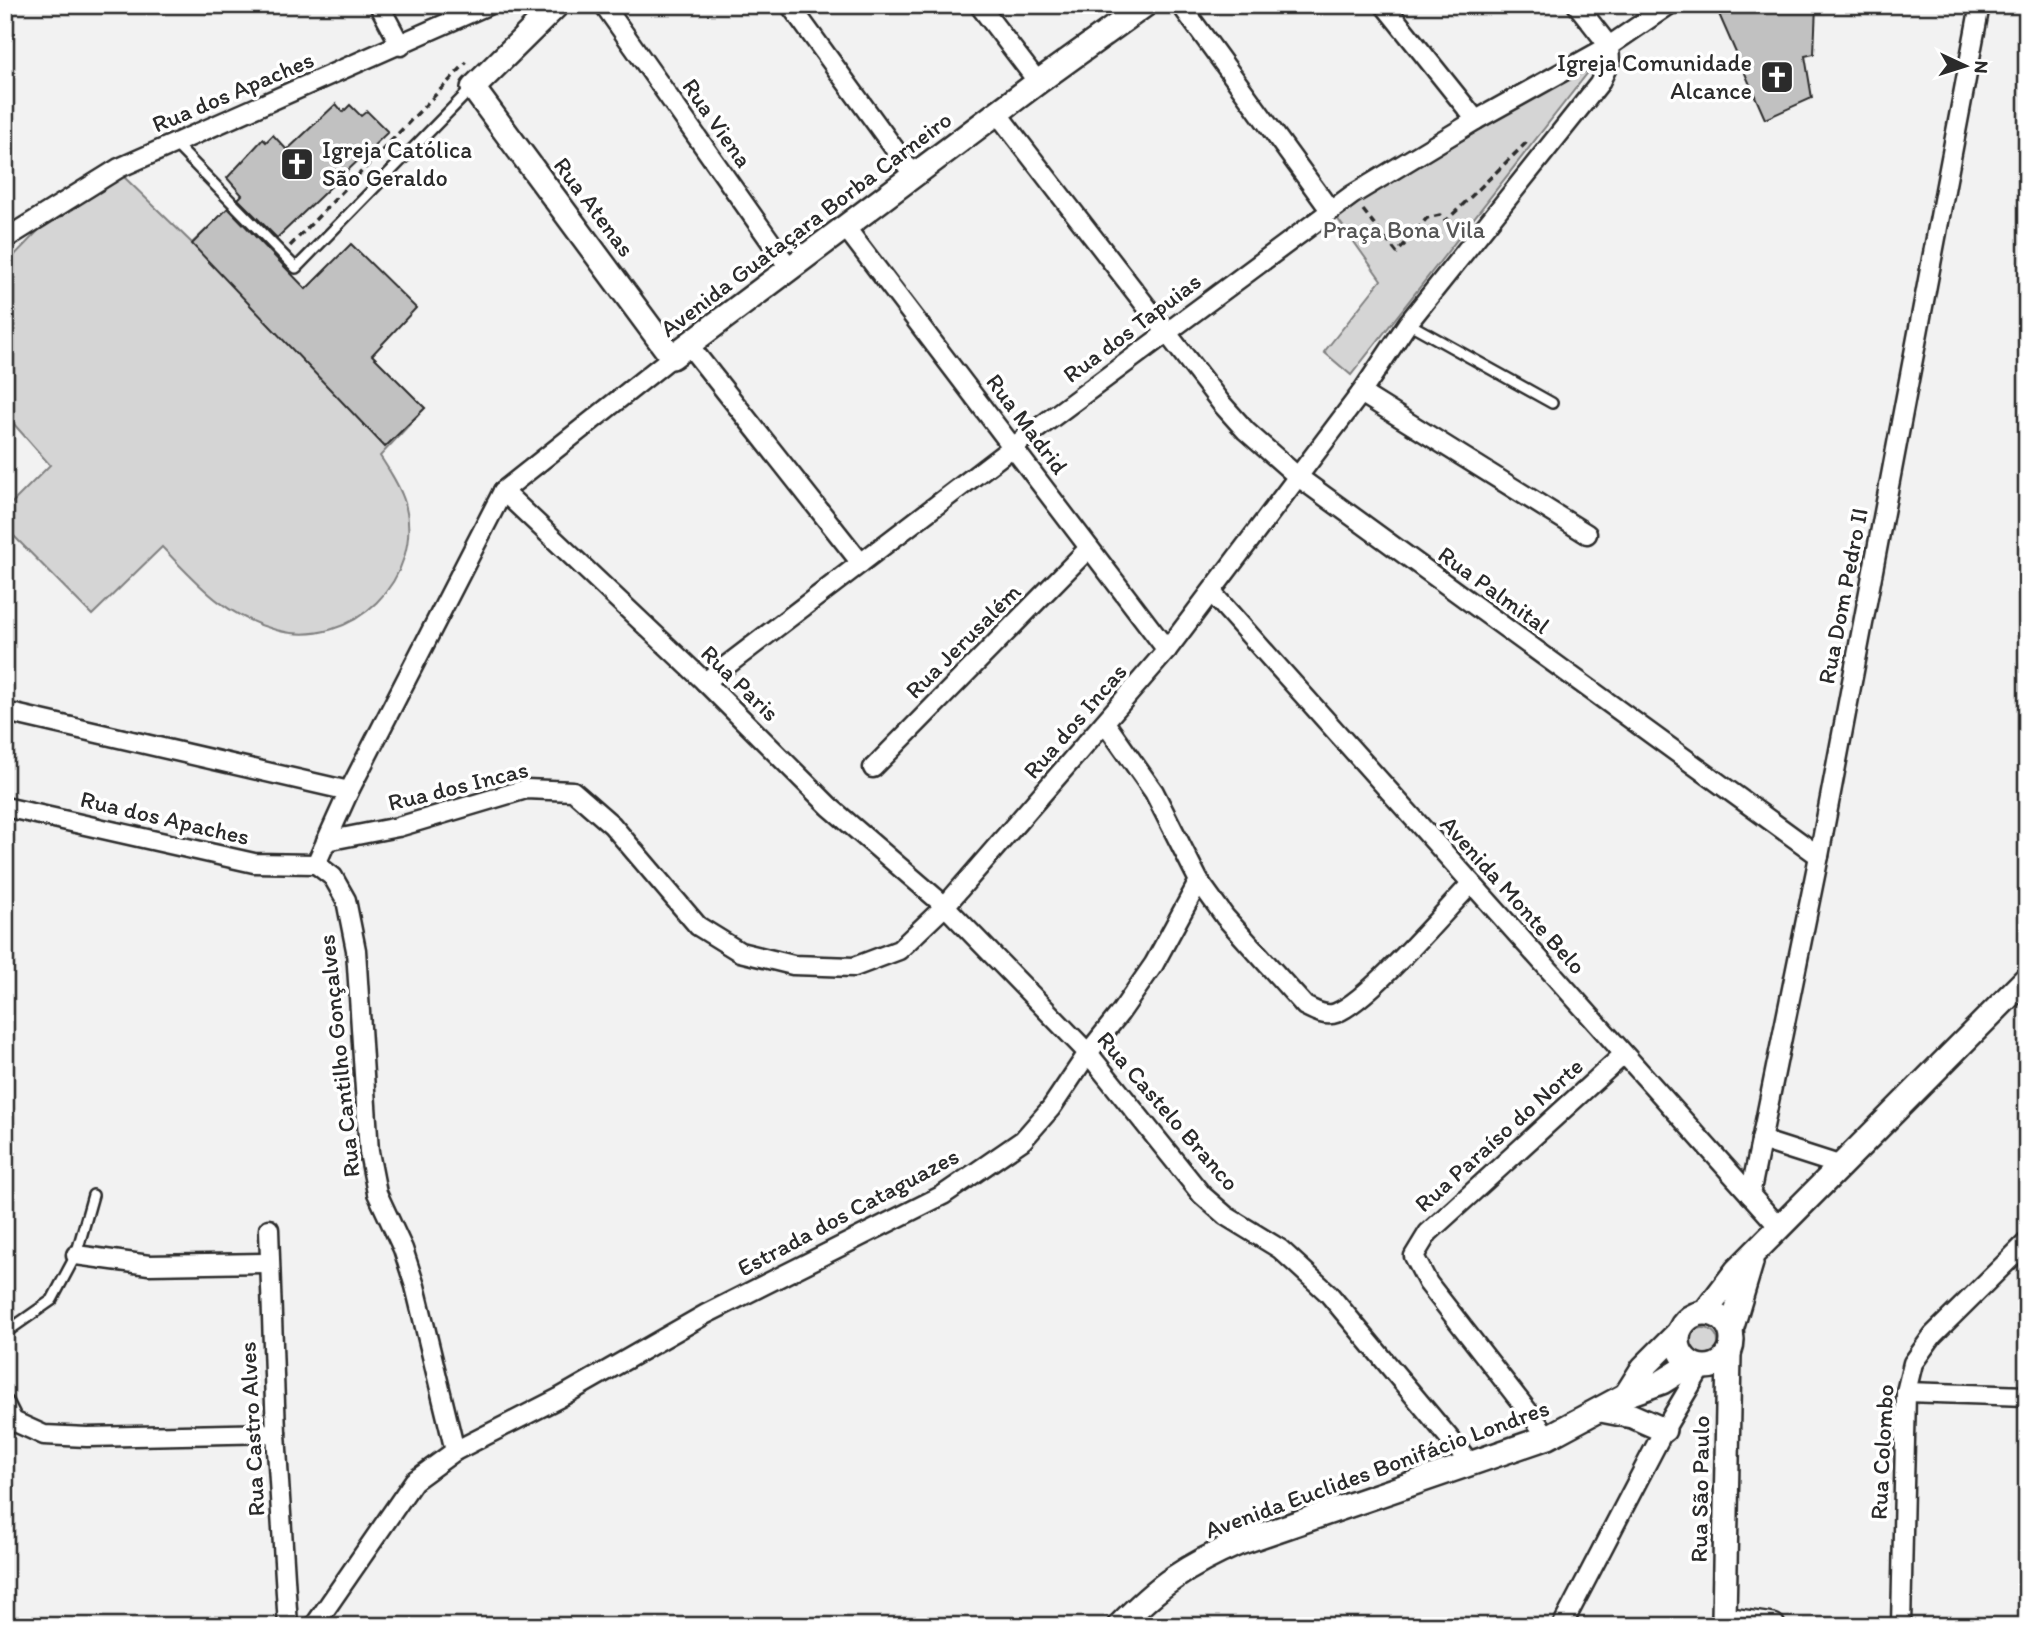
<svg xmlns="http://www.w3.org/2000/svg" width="2032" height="1631" viewBox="0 0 2032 1631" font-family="Itim,sans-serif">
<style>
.green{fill:#d5d5d5;stroke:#808080;stroke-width:2}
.building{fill:#c1c1c1;stroke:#2b2b2b;stroke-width:2}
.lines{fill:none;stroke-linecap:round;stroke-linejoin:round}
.service-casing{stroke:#2b2b2b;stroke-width:14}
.minor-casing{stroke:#2b2b2b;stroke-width:23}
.tertiary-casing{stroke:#2b2b2b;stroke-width:28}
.path{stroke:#2b2b2b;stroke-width:3.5;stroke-dasharray:7 5;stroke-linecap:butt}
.service{stroke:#fff;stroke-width:9}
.minor{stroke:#fff;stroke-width:18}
.tertiary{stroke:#fff;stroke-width:23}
.labels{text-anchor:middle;stroke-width:7;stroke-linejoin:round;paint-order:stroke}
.poi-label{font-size:24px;fill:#2b2b2b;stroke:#fff;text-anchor:end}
.street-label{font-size:24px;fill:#2b2b2b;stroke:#fff}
.park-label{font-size:24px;fill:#565656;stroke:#fff}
</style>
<rect width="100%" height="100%" fill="#f2f2f2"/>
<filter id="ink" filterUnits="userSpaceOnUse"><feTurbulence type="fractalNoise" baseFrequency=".0143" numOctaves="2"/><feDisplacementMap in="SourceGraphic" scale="14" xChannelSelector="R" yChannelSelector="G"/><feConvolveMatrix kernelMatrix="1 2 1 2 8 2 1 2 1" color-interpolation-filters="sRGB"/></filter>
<g filter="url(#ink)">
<!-- green -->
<g class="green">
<polygon points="1597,61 1351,375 1324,352 1381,280 1335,215"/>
<path d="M122 175 192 243 227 210 425 408 380 456C389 470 400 486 405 503 425 578 352 651 276 630 223 615 199 585 162 547L92 615 5 527V510L50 465 5 414V265L64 204Z"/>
<circle cx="1703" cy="1343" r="15"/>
</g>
<!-- building -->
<g class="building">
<polygon points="1715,5 1816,5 1814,54 1805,56 1812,98 1765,119"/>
<polygon points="336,104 343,112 350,105 361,116 367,111 388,132 277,238 238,199 242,195 227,178 263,139 266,142 273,135 287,150"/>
<polygon points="228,208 306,289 351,244 416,308 372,355 425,408 385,447 192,244"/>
</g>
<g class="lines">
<!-- service casing -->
<g class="service-casing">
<g id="service">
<polyline points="175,144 296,268 471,89"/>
<polyline points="1408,323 1552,403"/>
<polyline points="5,1333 52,1300 76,1255 93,1195"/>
</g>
</g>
<!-- minor casing -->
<g class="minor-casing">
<g id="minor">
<polyline points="379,5 401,46"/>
<polyline points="604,5 790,269"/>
<polyline points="790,5 915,177"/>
<polyline points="979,5 1038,82"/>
<polyline points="1181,5 1330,210"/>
<polyline points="1384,5 1476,120"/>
<polyline points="997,113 1221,403 1246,431 1297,476 1819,856"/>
<polyline points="846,228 1167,650"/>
<polyline points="5,239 119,168 488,5"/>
<polyline points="688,344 861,563"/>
<polyline points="1361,393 1587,534"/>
<polyline points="503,491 705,682 830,807 945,906 1088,1053 1202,1195 1226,1216 1280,1249 1328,1293 1471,1464"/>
<polyline points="1213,594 1779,1227"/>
<polyline points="705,682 1014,446 1352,195 1476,120 1609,46 1577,5"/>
<polyline points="15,714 349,791"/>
<polyline points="873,768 1089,548"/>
<polyline points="5,807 254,863 316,864"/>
<polyline points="326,841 398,827 526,789 573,791 612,825 698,926 740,952 793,965 854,967 899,950 945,906 1167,650 1361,393 1408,323 1599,84 1610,61 1609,46 1669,5"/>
<path d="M1199 881 1225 917 1305 1006C1315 1011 1326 1017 1336 1013 1369 1000 1443 913 1471 884"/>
<polyline points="1761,1140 1839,1165"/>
<polyline points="1750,1195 1819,856 1980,5"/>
<polyline points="269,1229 276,1433 288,1626"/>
<polyline points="76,1255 149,1265 268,1263"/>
<polyline points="1906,1392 2027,1396"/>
<polyline points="5,1405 13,1421 44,1435 87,1437 276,1433"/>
<polyline points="1548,1437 1428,1283 1414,1256 1428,1233 1623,1055"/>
<polyline points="455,1451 415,1286 403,1249 377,1193 369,1152 356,950 346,900 333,877 316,864 349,791 503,491 672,357"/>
<polyline points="314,1626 414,1481 455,1451 559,1398 706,1314 943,1195 1023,1140 1051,1108 1088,1053 1120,1013 1154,964 1199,881 1154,792 1106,724"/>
<polyline points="1562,1626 1664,1430 1701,1368"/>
<polyline points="1901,1626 1906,1392 1913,1363 1933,1335 2027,1242"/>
</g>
</g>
<!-- tertiary casing -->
<g class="tertiary-casing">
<g id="tertiary">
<polyline points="557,5 473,88 672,357 1038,82 1145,5"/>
<polyline points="1705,1312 1737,1270 2027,978"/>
<circle cx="1705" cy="1340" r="27"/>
<polyline points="1731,1330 1751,1263"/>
<polyline points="1729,1354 1724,1619 1773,1626"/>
<polyline points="1626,1395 1643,1368 1678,1333"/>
<polyline points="1601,1410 1632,1416 1664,1430"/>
<path d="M1119 1626C1159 1585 1186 1566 1239 1543L1548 1437 1626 1395 1662 1382 1691 1364"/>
</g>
</g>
<!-- path -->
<g class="path">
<polyline points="1363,210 1397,253 1427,218 1440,215 1446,221 1528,141"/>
<polyline points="290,246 467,62"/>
</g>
<!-- service -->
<use href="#service" class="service"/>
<!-- minor -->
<use href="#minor" class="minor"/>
<!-- tertiary -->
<use href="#tertiary" class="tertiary"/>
</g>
</g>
<!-- icons -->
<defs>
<g id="church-square" transform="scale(1.75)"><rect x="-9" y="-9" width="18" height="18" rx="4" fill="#2b2b2b" stroke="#fff"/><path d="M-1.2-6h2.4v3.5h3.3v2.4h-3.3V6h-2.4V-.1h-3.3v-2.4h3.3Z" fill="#fff"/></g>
</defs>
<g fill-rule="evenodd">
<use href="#church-square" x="1777" y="77"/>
<use href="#church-square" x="297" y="164"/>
</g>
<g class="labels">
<!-- poi labels -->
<g class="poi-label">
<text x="1752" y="71">Igreja Comunidade<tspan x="1752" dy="28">Alcance</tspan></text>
<text x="322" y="158" text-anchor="start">Igreja Católica<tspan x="322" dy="28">São Geraldo</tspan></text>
</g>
<!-- street labels -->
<g class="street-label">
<text transform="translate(233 92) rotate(-23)" y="8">Rua dos Apaches</text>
<text transform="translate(717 123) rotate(55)" y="8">Rua Viena</text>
<text transform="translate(594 207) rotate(53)" y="8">Rua Atenas</text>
<text transform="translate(806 224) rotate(-37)" y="8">Avenida Guataçara Borba Carneiro</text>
<text transform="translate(1132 328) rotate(-37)" y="8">Rua dos Tapuias</text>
<text transform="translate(1027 424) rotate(53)" y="8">Rua Madrid</text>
<text transform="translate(1494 590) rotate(36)" y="8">Rua Palmital</text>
<text transform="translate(1843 596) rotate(-79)" y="8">Rua Dom Pedro II</text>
<text transform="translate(963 641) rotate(-45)" y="8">Rua Jerusalém</text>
<text transform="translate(740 683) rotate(44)" y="8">Rua Paris</text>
<text transform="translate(1075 721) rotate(-49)" y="8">Rua dos Incas</text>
<text transform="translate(458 786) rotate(-14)" y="8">Rua dos Incas</text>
<text transform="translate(165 818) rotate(13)" y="8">Rua dos Apaches</text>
<text transform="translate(1513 895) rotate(48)" y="8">Avenida Monte Belo</text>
<text transform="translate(339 1056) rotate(-96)" y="8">Rua Cantilho Gonçalves</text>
<text transform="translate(1168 1111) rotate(49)" y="8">Rua Castelo Branco</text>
<text transform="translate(1499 1135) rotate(-42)" y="8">Rua Paraíso do Norte</text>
<text transform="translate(848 1212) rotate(-28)" y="8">Estrada dos Cataguazes</text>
<text transform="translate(252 1429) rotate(-93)" y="8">Rua Castro Alves</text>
<text transform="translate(1882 1452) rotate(-87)" y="8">Rua Colombo</text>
<text transform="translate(1377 1469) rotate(-20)" y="8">Avenida Euclides Bonifácio Londres</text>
<text transform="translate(1700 1489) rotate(-89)" y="8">Rua São Paulo</text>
</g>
<!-- park labels -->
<g class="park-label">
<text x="1404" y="238">Praça Bona Vila</text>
</g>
</g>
<!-- margin -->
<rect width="2032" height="1631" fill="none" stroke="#fff" stroke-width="28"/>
<rect x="14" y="14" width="2004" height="1603" fill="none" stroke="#2b2b2b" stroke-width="2.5" filter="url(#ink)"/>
<!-- north arrow -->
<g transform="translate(1965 66) rotate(94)" stroke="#ffffff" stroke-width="5" paint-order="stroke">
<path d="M0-5L12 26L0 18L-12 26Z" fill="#2b2b2b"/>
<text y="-10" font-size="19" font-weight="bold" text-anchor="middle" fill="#2b2b2b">N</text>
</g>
</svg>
